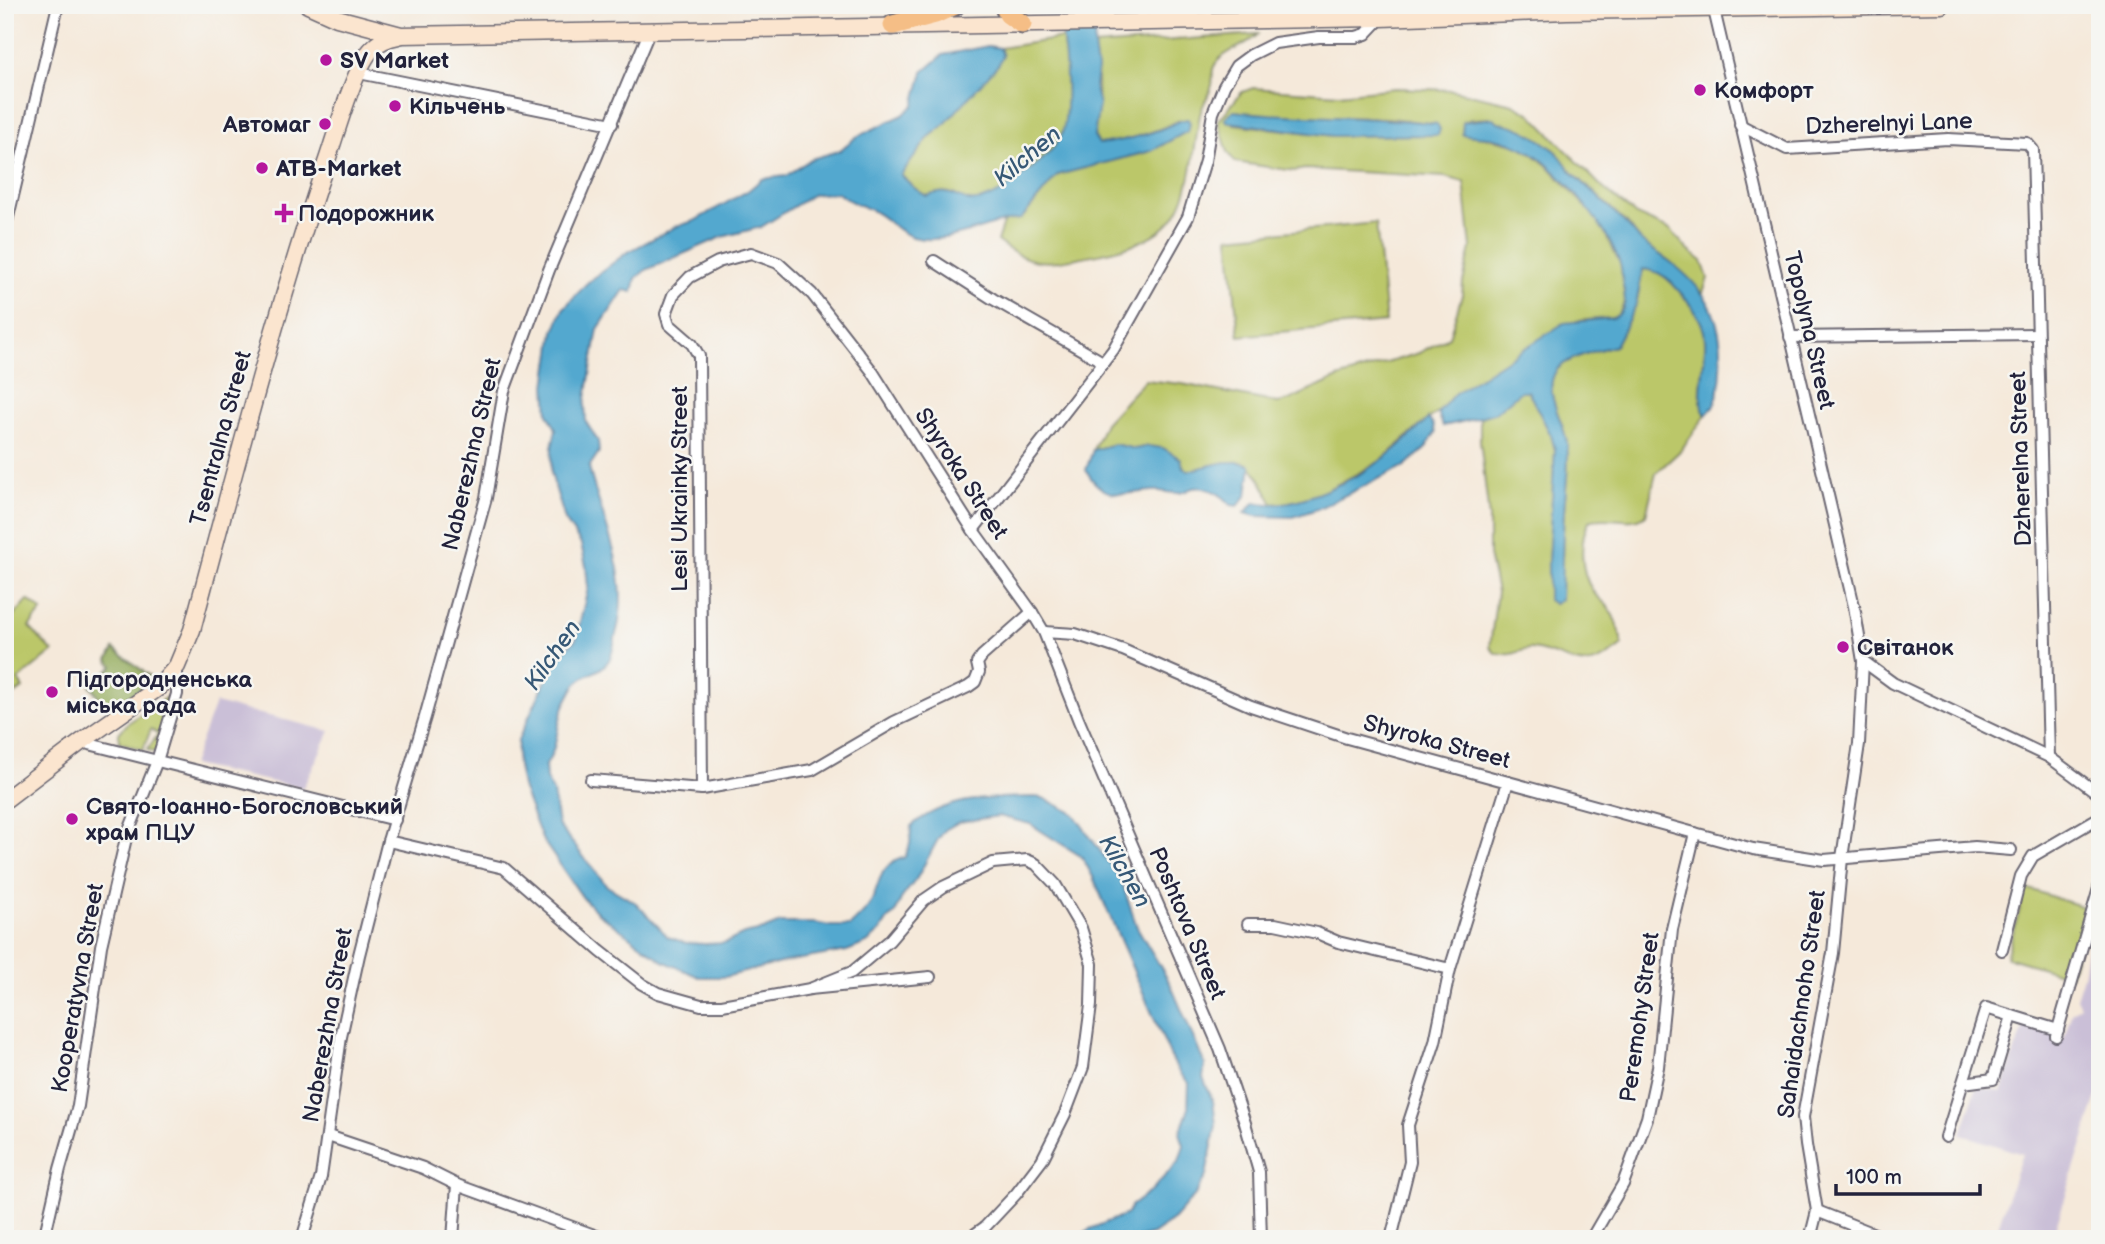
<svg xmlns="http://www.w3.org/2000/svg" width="2105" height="1244" viewBox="0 0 2105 1244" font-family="'Balsamiq Sans',sans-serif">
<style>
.industrial{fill:#cabfd7}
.green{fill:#bbc769;stroke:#6e7452;stroke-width:2;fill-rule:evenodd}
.forest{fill:#94ac5d;stroke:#5b674c;stroke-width:2}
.water{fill:#53a8cf;stroke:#3a6585;stroke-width:2}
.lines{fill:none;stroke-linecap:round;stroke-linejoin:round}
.street-casing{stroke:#6c6873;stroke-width:14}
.secondary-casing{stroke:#6c6873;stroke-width:19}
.highway-casing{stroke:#6c6873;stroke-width:23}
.street{stroke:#fff;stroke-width:10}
.secondary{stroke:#fbe5cf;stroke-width:16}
.highway{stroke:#f5be86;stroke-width:19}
.poi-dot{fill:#b5179e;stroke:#f6f6f2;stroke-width:2.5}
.labels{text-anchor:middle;stroke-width:5;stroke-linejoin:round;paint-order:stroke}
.poi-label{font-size:23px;font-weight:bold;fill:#22223b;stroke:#f6f6f2;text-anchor:start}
.street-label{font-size:23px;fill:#22223b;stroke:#f6f6f2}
.water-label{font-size:24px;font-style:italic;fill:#365876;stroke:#f6f6f2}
</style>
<rect width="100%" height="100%" fill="#f6f6f2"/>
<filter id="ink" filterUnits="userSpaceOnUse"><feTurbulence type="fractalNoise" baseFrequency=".0143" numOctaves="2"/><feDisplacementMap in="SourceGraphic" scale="14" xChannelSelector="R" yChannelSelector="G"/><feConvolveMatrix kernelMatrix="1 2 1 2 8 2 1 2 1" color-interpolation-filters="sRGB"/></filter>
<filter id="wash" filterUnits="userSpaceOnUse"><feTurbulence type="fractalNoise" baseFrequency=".00686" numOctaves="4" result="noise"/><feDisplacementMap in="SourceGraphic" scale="28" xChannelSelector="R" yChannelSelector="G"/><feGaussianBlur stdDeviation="1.57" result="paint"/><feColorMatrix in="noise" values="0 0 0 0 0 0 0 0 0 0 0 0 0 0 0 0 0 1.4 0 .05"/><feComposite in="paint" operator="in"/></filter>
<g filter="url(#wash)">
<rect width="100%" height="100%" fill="#f5e9da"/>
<!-- industrial -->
<g class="industrial">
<polygon points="215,703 330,731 303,788 192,765"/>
<polygon points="2100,900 2100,1087 2052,1239 1994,1239 2022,1154 1961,1134 1977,1086 2001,1092 2024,1025 2064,1038 2072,1012 2080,1006 2076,998 2083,976 2091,925"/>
</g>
<!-- green -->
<g class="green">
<polygon points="1174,5 1411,5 1322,6 1198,12 1183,10"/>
<path d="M1258 34C1247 47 1219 51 1213 69 1212 74 1213 80 1212 85 1209 96 1202 105 1200 115 1193 148 1193 202 1166 226 1148 243 1111 252 1087 256 1047 264 1030 267 997 241L1004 220 1021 219 1057 175 1151 151 1188 130 1180 120C1155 133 1127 140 1099 145L1094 136C1099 106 1098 76 1094 46Z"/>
<path d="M1063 38C1066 62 1072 120 1059 140 1049 155 1033 167 1020 178 1008 188 994 200 978 202 965 203 962 198 953 194 944 190 935 194 926 196L913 187 901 175 929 137 943 126 1003 56 1000 48Z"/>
<path d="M1253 88 1339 94 1395 88 1452 90 1513 104 1530 113 1603 188 1636 215 1671 230 1688 250 1702 261 1708 278 1702 295 1672 263 1641 241 1628 224 1571 171 1555 150 1516 127 1497 123 1493 118 1471 119 1463 122 1484 137 1515 144 1533 154 1551 169 1598 220 1621 265 1625 301 1619 314 1613 318C1585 320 1568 318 1545 337L1454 394 1438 413 1428 419 1379 462 1321 493 1292 502 1273 504C1266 492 1259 473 1249 465 1239 456 1201 468 1188 471L1148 446 1135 449 1114 444 1093 450 1105 423 1145 380 1182 384 1278 403 1287 401 1338 378 1419 353 1449 337 1462 295 1463 282 1471 248 1464 182 1445 177 1305 169 1295 171 1235 162 1228 152 1218 121 1242 92ZM1233 111 1277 116 1390 118 1437 124 1438 135 1333 136 1234 124Z"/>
<polygon points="1376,223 1386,322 1239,336 1229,237"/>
<path d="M1643 269C1660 271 1668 278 1679 291 1688 301 1699 314 1703 328 1711 352 1692 397 1706 415L1681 450 1656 473 1646 515C1629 527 1608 514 1589 521 1579 540 1580 573 1593 591 1597 598 1605 602 1609 608 1615 618 1621 634 1622 645 1581 680 1575 656 1532 649 1525 648 1518 653 1511 654 1506 655 1500 653 1495 653L1490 647 1497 592 1489 555V518L1480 440V417L1496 412 1521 390 1528 391 1551 435 1555 450 1548 562V600L1554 604C1564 573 1562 545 1564 513 1565 490 1570 467 1567 443 1564 421 1542 391 1556 371 1565 358 1600 349 1615 346L1636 305Z"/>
<polygon points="28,600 42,611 29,627 53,652 18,680 23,688 5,702 5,615 11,619"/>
<polygon points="170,695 175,695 157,753 147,750 158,734 151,729 143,750 119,742 119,733 128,723"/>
<polygon points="2026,888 2089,909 2070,976 2006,957"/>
</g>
<!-- forest -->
<polygon class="forest" points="114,649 151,677 148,683 109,711 90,685 113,666 108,660"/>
<!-- water -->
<g class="water">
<path d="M1063 5H1097L1094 46 1097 69 1095 88 1099 105 1094 136 1099 144C1120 141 1141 137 1161 129 1171 126 1177 120 1188 119L1190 123 1188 131 1151 151 1058 175 1021 219C988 221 946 247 913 237 897 232 886 217 871 210 859 204 849 203 838 193L814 194 761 227 722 237 646 270 636 278 633 292 624 290 598 329 585 404 586 422 598 441 599 452 589 467C602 523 633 576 616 634 614 642 613 654 609 660 602 672 587 673 578 682 574 686 570 695 567 700 555 720 560 747 545 766L546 779 553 792 558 825 607 886 636 903 668 937 686 943 705 944 725 943 744 934 763 930 780 923H815L830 926H850C857 919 865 913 870 904 882 881 876 867 905 857L910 844 911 826C949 796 988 798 1035 797L1043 798 1073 813 1121 880 1137 927 1170 983 1205 1065 1203 1078 1213 1101 1216 1125 1206 1176 1195 1195 1174 1219 1153 1234 1136 1239H1076L1090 1229 1127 1214 1131 1206 1151 1191 1179 1161 1184 1145 1180 1133 1188 1111 1189 1083 1179 1072 1170 1055 1093 877 1082 857 1030 824 999 816 959 822 945 830 937 841 917 878 901 899 895 914 888 919 879 933 867 943 847 951 784 962 725 977H699L663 961 598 913 583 898 542 839 522 787 517 761 518 740 549 674 565 650 576 639 588 588 586 566 581 544 565 520 551 473 552 447 556 429 548 414 546 386 554 331 563 309 587 283 626 253 675 227 694 221 749 190 762 179 786 176 811 159 839 151 856 137 903 115 914 105 923 72 943 55 988 46 1000 48 1003 56 999 64 943 126 929 137 901 175 913 187 926 196C933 194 940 191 947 193 961 195 965 205 982 200 1000 195 1013 184 1027 172 1038 163 1053 151 1060 138 1070 119 1066 64 1063 42 1062 30 1067 17 1063 5Z"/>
<path d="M1233 111C1301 119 1369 115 1437 124L1440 129 1438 135 1333 136 1228 122 1225 119Z"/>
<path d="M1493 118C1499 125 1508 123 1516 127 1529 132 1543 141 1553 149 1560 154 1565 163 1570 170 1591 192 1616 211 1635 234 1643 245 1657 252 1668 260 1709 291 1724 320 1721 370 1720 386 1719 403 1706 415 1693 398 1711 352 1703 328 1699 314 1689 302 1679 291 1668 278 1660 271 1643 269L1636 305 1615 346C1600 349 1565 358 1556 371 1542 392 1564 421 1567 443 1570 467 1565 490 1564 513 1562 542 1562 571 1561 600L1554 604 1548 600V562L1555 450 1551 435 1528 391H1521L1496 412 1470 420 1443 426 1438 413 1454 394 1564 323 1613 318C1627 311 1626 298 1623 285 1622 278 1622 270 1620 264 1610 231 1563 174 1534 154 1522 147 1508 140 1494 138 1483 136 1473 137 1462 134L1463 122Z"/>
<path d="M1428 419 1433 424 1435 433 1425 449 1405 466 1317 509 1293 517 1255 516 1245 513 1255 502C1292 513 1362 476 1391 453 1404 443 1416 430 1428 419Z"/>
<path d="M1114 444 1135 449 1148 446 1163 448 1181 459 1183 466 1188 471C1206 467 1234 456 1251 466L1247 495 1238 506 1231 505C1223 495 1207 485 1193 488 1188 489 1184 493 1178 493 1169 493 1160 490 1151 491 1121 494 1103 501 1086 470L1093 450Z"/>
</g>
</g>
<g filter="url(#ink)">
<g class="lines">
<!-- street casing -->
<g class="street-casing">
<g id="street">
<polyline points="1714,10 1854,606 1863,661 1859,744 1842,858 1833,953 1803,1117 1806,1145 1817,1211 1810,1239"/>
<polyline points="1141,22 1142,5"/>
<polyline points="359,73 612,124"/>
<polyline points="1740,125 1787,149 1948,139 2027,143 2033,150 2049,757"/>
<polyline points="5,230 58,5"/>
<polyline points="934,261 993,299 1103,362"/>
<polyline points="1790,337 2037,334"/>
<polyline points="973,530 1113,350 1188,217 1205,161 1213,113 1224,86 1236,66 1251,55 1275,43 1319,37 1356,37 1366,34 1381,18"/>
<polyline points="1044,632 1075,634 1123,650 1251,706 1347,738 1753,849 1824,860 1975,847 2011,850"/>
<polyline points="1863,661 1893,683 2049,757 2100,795"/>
<polyline points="81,742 395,820"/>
<polyline points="591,780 702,789 812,770 894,722 968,687 975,682 979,672 977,663 982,656 1032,612"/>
<polyline points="702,789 699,356 692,344 669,324 666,314 673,295 690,277 718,262 751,253 778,263 812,294 872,371 973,530 1032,612 1044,632 1079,721 1220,1049 1245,1123 1259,1172 1261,1239"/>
<polyline points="388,841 504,868 600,951 642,984 658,993 701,1005 722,1005 810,989 930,977"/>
<polyline points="1248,924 1275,924 1317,933 1338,942 1450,969"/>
<polyline points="2002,950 2021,876 2033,856 2100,817"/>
<polyline points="810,989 852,972 889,941 924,900 943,887 993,863 1027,860 1036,864 1055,884 1081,928 1092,964 1091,1005 1083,1067 1065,1114 1042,1160 1016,1194 985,1227 968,1239"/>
<polyline points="2056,1036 2100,885"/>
<polyline points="1963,1083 1993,1079 2012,1016"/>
<polyline points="328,1136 423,1168 457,1185 605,1239"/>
<polyline points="1946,1137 1986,1008 2058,1030"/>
<polyline points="1817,1211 1887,1239"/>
<polyline points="44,1239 60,1169 78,1106 101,946 126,838 157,761 177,694 177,666"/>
<polyline points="302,1239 321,1177 341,1037 359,955 388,841 425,717 486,498 504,391 549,270 650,30"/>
<polyline points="453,1239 457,1185"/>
<polyline points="1391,1239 1410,1162 1408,1125 1435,1042 1450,969 1508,782"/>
<polyline points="1591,1239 1623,1184 1647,1118 1658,1067 1672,929 1695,833"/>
</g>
</g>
<!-- secondary casing -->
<g class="secondary-casing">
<g id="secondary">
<polyline points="308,5 337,18 401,35 1381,18 1567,11 1942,5"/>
<path d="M5 800 81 742 158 688 177 666 192 630C234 474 274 317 326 163 336 135 353 71 371 50 379 41 388 38 399 36"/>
</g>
</g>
<!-- highway casing -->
<g class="highway-casing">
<g id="highway">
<polyline points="1004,5 1008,14 1022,24"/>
<polyline points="893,25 935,14 955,5"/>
</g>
</g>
<!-- street -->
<use href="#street" class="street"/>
<!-- secondary -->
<use href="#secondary" class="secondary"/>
<!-- highway -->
<use href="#highway" class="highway"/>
</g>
</g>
<!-- markers -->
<g class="poi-dot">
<circle cx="326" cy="60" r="7"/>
<circle cx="1700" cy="90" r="7"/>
<circle cx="395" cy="106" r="7"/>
<circle cx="325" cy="124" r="7"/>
<circle cx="262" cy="168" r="7"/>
<path d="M280.5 202.5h7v7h7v7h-7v7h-7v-7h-7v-7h7z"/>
<circle cx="1843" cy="647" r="7"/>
<circle cx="52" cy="692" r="7"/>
<circle cx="72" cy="819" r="7"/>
</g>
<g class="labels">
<!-- poi labels -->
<g class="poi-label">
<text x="340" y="68">SV Market</text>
<text x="1714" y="98">Комфорт</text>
<text x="409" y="114">Кільчень</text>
<text x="311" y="132" text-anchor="end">Автомаг</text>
<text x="276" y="176">ATB-Market</text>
<text x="298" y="221">Подорожник</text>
<text x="1857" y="655">Світанок</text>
<text x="66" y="687">Підгородненська<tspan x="66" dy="26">міська рада</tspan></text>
<text x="86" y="814">Свято-Іоанно-Богословський<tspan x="86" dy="26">храм ПЦУ</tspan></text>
</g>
<!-- street labels -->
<g class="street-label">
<text transform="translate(1889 123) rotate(-2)" y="8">Dzherelnyi Lane</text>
<text transform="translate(1810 330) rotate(77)" y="8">Topolyna Street</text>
<text transform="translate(220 438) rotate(-75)" y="8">Tsentralna Street</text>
<text transform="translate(471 454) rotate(-77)" y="8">Naberezhna Street</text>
<text transform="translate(2020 459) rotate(-92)" y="8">Dzherelna Street</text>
<text transform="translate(962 473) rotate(57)" y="8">Shyroka Street</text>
<text transform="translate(679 489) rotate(-90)" y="8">Lesi Ukrainky Street</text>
<text transform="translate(1437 741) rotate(15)" y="8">Shyroka Street</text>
<text transform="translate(1188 923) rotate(67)" y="8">Poshtova Street</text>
<text transform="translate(77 988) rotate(-80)" y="8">Kooperatyvna Street</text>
<text transform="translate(1801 1004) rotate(-82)" y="8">Sahaidachnoho Street</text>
<text transform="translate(1639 1017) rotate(-82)" y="8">Peremohy Street</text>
<text transform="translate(327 1025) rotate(-80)" y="8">Naberezhna Street</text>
</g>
<!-- water labels -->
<g class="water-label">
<text transform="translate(1027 156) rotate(-40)" y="8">Kilchen</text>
<text transform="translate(552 655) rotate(-55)" y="8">Kilchen</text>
<text transform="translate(1125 871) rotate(60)" y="8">Kilchen</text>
</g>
</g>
<!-- margin -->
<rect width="2105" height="1244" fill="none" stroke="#f6f6f2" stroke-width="28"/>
<!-- scale -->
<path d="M1836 1184v10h144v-10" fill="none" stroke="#22223b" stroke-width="3.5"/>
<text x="1846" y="1184" font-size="21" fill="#22223b" stroke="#f6f6f2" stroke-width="5" paint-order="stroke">100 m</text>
</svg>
